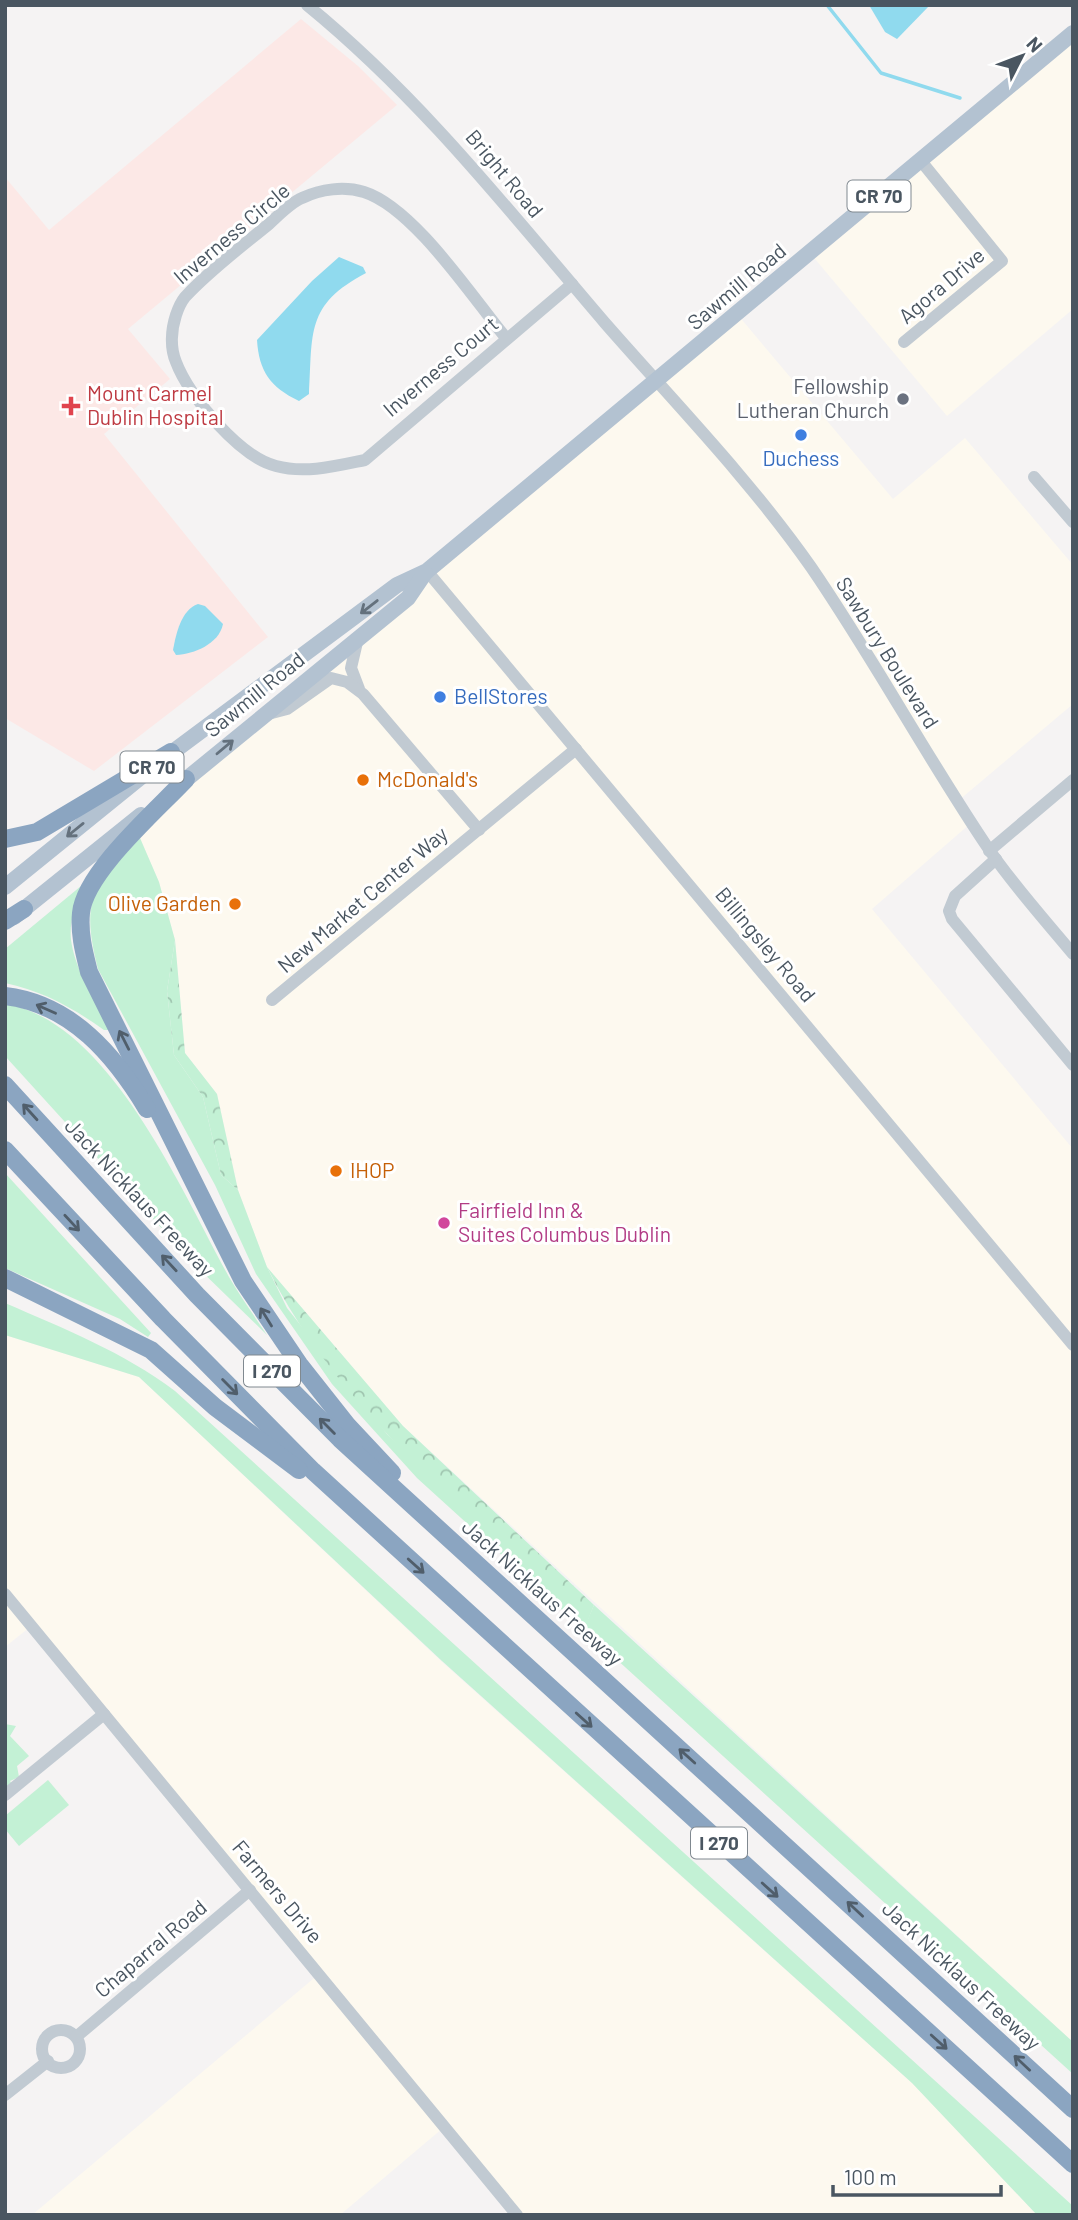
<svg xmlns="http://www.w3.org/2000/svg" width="1078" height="2220" viewBox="0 0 1078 2220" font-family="Barlow,sans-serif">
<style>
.commercial{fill:#fdf9ef}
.medical{fill:#fce8e6}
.grass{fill:#c3f1d5}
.forest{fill:url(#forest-crowns)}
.water{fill:#90daee}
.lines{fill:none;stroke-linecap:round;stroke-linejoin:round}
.stream{stroke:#90daee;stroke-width:3.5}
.minor{stroke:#c1cad2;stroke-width:12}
.major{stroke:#b3c2d1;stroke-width:16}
.highway{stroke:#8ba5c1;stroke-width:18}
.oneway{stroke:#64717d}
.oneway2{stroke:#505e6b}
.worship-dot{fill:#6b7280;stroke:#fff;stroke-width:2.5}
.health-dot{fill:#e0444e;stroke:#fff;stroke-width:2.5}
.shop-dot{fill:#3f7fe0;stroke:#fff;stroke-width:2.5}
.food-dot{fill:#e8710a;stroke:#fff;stroke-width:2.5}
.hotel-dot{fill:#d1479c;stroke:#fff;stroke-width:2.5}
.labels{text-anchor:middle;stroke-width:6;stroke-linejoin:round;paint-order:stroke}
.shield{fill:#fff;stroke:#808990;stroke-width:2}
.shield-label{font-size:19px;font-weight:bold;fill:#4a5661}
.street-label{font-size:21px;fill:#4a5661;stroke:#fff}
.worship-label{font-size:21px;fill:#5b616d;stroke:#fff;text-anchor:end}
.health-label{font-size:21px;fill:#be3a42;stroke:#fff;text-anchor:start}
.shop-label{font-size:21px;fill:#366cbe;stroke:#fff}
.food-label{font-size:21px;fill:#c56008;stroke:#fff;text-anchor:start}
.hotel-label{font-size:21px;fill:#b23c85;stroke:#fff;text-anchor:start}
</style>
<defs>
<pattern id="forest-crowns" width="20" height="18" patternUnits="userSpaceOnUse" patternTransform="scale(1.75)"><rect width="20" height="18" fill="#c3f1d5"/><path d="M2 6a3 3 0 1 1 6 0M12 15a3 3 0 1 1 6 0" fill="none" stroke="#a0c6b0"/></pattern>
</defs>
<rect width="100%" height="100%" fill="#f5f3f3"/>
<!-- commercial -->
<g class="commercial">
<polygon points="1073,33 1073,309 947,416 810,253"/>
<polygon points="737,314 893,499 965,438 1073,565 1073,704 958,801 971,823 872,909 1073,1149 1073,2042 403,1426 267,1267 238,1190 217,1094 185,1053 175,940 159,882 140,838 186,779"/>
<polygon points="5,1335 139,1377 442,1662 912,2083 1037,2215 516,2215 443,2128 340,2215 32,2215 319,1974 30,1627 5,1647"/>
</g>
<!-- medical -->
<polygon class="medical" points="301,19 358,66 397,105 128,329 170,379 104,434 268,637 94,771 5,718 5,177 49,230"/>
<!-- grass -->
<g class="grass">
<path d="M140 838 159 882 175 940 167 991 174 1055 203 1097 221 1175 238 1190 267 1267 287 1308 387 1434 588 1619 594 1605 1073 2042V2074L417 1478 332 1384 256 1274 215 1185 98 969C80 898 93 888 140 838Z"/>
<path d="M81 886C76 903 69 922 71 940 75 970 96 1003 110 1030H104C73 1008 43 991 5 983V949Z"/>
<path d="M5 1004C109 1020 183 1194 229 1277 241 1297 254 1316 267 1335L194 1264 5 1056Z"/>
<polygon points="5,1173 151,1333 148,1337 120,1319 5,1268"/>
<path d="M5 1303C65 1329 123 1352 175 1391L1073 2206V2215H1037L912 2083 442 1661 139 1377 5 1335Z"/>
<polygon points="5,1724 16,1726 10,1736 29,1756 17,1766 19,1777 10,1781 12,1784 5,1789"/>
<polygon points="48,1780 69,1805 19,1846 5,1829 5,1816"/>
</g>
<!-- forest -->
<g class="forest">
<polygon points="175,940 185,1053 217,1094 238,1190 221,1175 203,1097 174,1055 167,991"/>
<path d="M267 1267 403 1426 594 1605 588 1620C471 1514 338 1411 267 1267Z"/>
</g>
<!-- water -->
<g class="water">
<polygon points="869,5 930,5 897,39 885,32"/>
<path d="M339 257 363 267 366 273C305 305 313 333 309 394L299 401C270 387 259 371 257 340L312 281Z"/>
<path d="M198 604 205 606 223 624C219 644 194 654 176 655L173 650C176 634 181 610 198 604Z"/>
</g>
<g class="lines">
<!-- stream -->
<polyline class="stream" points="827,5 881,73 960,98"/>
<!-- minor -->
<g class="minor">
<path d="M307 5C421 98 510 212 605 323 675 403 750 480 811 567 874 659 926 756 988 848 1013 885 1044 919 1073 954"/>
<path d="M506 338C472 297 414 208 364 192 344 186 321 189 302 198 290 203 279 215 269 224 241 247 210 270 185 297 181 302 178 309 176 315 171 330 170 348 176 362 189 397 240 457 276 466 305 474 336 466 365 460L572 284"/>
<polyline points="904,342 1002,261 921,161"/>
<polyline points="1034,477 1073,522"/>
<polyline points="427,571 1073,1345"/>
<polyline points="358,638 351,668 359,689"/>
<polyline points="268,714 287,709 331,678 347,682 363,694 479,830"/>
<polyline points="989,851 1073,780"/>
<polyline points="996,859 955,896 949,911 952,919 1073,1065"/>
<polyline points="272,1000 576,749"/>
<polyline points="5,1594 517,2215"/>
<polyline points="5,1795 104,1714"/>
<circle cx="61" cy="2049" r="19"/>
<polyline points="76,2037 250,1890"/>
<polyline points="5,2095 48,2061"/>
</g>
<!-- major -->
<g class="major">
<polyline points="162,760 397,585 427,571 1073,33"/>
<polyline points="178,786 408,598 425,573"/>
<polyline points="5,887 142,776"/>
<polyline points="14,917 141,815"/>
</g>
<!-- highway -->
<g class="highway">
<path d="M186 779C157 810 85 872 81 913 79 934 84 952 89 972L243 1281 299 1364 348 1426 392 1473"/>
<polyline points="5,839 37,832 171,752"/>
<polyline points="5,921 24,909"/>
<path d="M5 996C72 1004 115 1056 147 1109"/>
<polyline points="5,1085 197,1295 340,1439 1073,2109"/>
<polyline points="5,1150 163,1319 313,1471 1073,2164"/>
<polyline points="5,1278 151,1350 215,1407 299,1470"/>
</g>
</g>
<!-- one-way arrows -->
<defs><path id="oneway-shaft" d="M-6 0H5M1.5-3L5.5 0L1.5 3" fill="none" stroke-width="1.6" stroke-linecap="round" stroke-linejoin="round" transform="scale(1.75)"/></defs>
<g class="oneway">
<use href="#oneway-shaft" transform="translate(369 607) rotate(142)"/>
<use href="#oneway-shaft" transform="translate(225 747) rotate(-40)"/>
<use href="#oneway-shaft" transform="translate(75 830) rotate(141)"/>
</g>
<g class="oneway2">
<use href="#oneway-shaft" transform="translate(46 1009) rotate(-156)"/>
<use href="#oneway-shaft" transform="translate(124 1040) rotate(-117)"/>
<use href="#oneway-shaft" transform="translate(30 1112) rotate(-132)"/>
<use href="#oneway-shaft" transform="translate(72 1223) rotate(47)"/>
<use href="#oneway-shaft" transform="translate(169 1263) rotate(-133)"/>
<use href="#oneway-shaft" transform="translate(266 1317) rotate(-122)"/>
<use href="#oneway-shaft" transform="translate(230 1387) rotate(45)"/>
<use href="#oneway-shaft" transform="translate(327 1426) rotate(-135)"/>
<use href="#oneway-shaft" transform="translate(416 1566) rotate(42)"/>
<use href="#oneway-shaft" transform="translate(584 1720) rotate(42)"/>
<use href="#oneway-shaft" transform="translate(687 1756) rotate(-138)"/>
<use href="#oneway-shaft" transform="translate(770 1890) rotate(42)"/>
<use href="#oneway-shaft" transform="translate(855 1909) rotate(-137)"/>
<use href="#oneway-shaft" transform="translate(939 2042) rotate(42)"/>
<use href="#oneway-shaft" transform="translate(1022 2063) rotate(-137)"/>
</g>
<!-- markers -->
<circle class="worship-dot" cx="903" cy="399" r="7"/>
<path class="health-dot" d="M67.5 395.5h7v7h7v7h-7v7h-7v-7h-7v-7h7z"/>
<g class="shop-dot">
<circle cx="801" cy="435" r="7"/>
<circle cx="440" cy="697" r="7"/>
</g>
<g class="food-dot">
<circle cx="363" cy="780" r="7"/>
<circle cx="235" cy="904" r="7"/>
<circle cx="336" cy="1171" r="7"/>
</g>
<circle class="hotel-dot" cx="444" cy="1223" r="7"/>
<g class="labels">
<!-- shield labels -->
<g class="shield">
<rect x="847.5" y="180.5" width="63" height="31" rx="5"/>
<rect x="120.5" y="751.5" width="63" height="31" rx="5"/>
<rect x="244" y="1355.5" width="56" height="31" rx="5"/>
<rect x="691" y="1827.5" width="56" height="31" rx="5"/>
</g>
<g class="shield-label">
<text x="879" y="203">CR 70</text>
<text x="152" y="774">CR 70</text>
<text x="272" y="1378">I 270</text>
<text x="719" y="1850">I 270</text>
</g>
<!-- street labels -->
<g class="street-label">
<text transform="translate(504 174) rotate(50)" y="7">Bright Road</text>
<text transform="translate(232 234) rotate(-40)" y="7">Inverness Circle</text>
<text transform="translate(942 286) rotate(-40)" y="7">Agora Drive</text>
<text transform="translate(737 287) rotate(-40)" y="7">Sawmill Road</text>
<text transform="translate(441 367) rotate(-40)" y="7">Inverness Court</text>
<text transform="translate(887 653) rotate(58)" y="7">Sawbury Boulevard</text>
<text transform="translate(255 695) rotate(-39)" y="7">Sawmill Road</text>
<text transform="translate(363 900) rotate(-40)" y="7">New Market Center Way</text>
<text transform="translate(765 945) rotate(50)" y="7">Billingsley Road</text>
<text transform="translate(139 1198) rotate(47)" y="7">Jack Nicklaus Freeway</text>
<text transform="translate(542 1593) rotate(42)" y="7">Jack Nicklaus Freeway</text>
<text transform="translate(277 1892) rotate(50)" y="7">Farmers Drive</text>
<text transform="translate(151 1949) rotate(-40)" y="7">Chaparral Road</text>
<text transform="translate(961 1976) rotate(43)" y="7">Jack Nicklaus Freeway</text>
</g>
<!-- worship labels -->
<g class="worship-label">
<text x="889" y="394">Fellowship<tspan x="889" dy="24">Lutheran Church</tspan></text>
</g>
<!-- health labels -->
<g class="health-label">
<text x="87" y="401">Mount Carmel<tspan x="87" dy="24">Dublin Hospital</tspan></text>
</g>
<!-- shop labels -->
<g class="shop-label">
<text x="801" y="466">Duchess</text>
<text x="454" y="704" text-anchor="start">BellStores</text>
</g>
<!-- food labels -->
<g class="food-label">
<text x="377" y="787">McDonald's</text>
<text x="221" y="911" text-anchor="end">Olive Garden</text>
<text x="350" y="1178">IHOP</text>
</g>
<!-- hotel labels -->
<g class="hotel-label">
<text x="458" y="1218">Fairfield Inn &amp;<tspan x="458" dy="24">Suites Columbus Dublin</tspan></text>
</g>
</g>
<!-- border -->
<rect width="1078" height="2220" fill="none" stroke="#4a5661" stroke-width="14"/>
<!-- north arrow -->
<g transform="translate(1022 56) rotate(48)" stroke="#ffffff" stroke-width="5" paint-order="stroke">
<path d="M0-5L12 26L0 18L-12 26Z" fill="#4a5661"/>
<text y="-10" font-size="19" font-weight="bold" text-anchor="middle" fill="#4a5661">N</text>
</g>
<!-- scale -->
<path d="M833 2185v10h168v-10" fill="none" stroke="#4a5661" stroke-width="3.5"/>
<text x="844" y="2185" font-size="21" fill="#4a5661" stroke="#ffffff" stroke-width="5" paint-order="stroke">100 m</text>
</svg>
